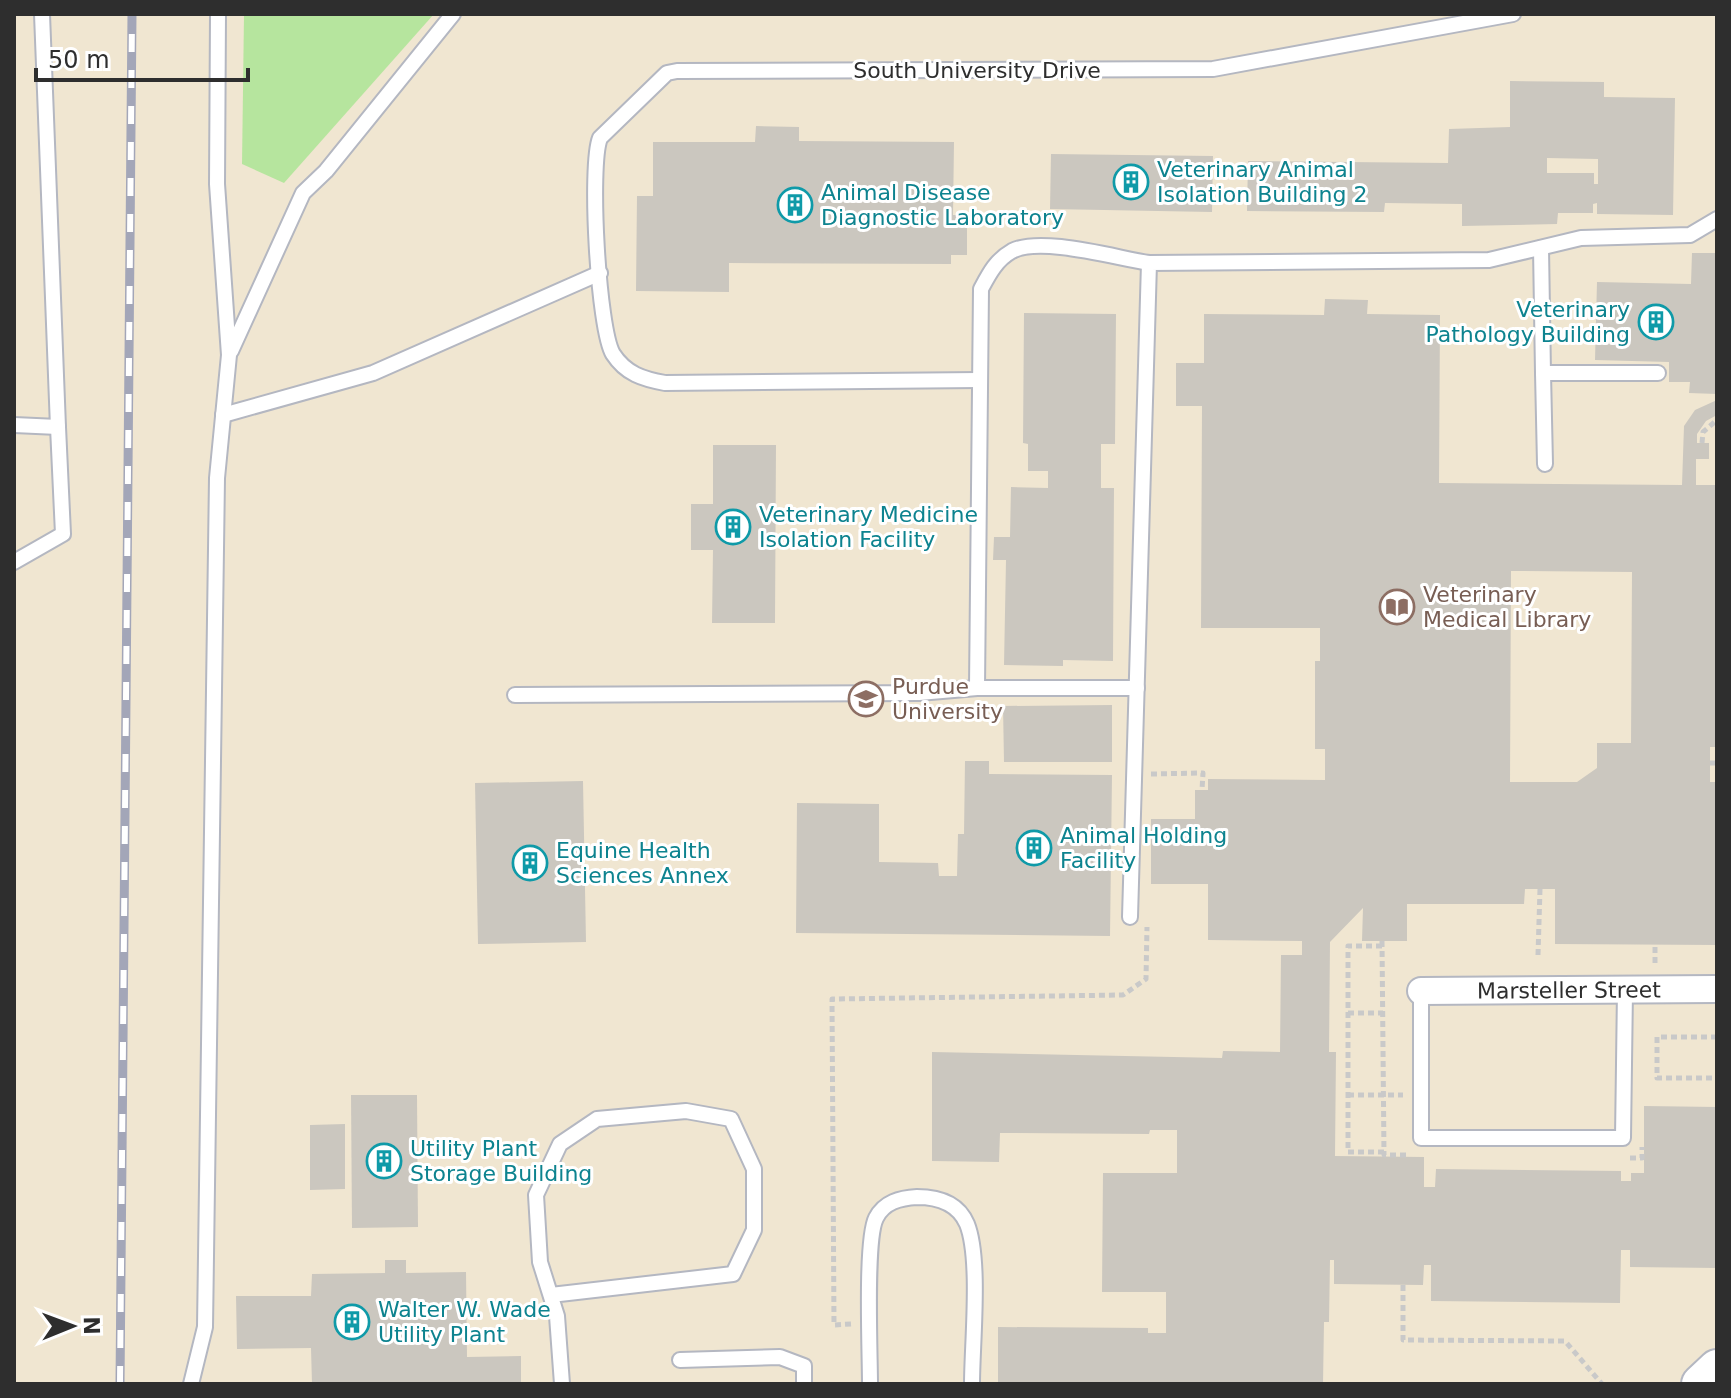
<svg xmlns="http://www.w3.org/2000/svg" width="1731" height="1398" viewBox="0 0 1731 1398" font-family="'DejaVu Sans',sans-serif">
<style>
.education{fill:#f0e6d1}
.green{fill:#b6e59e}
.building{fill:#cbc7bf;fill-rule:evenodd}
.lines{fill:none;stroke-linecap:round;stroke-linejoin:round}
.service-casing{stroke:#b4b7c1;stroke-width:18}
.minor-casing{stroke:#b4b7c1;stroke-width:30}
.secondary-casing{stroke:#b4b7c1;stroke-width:42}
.path{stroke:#c9c9c9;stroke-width:5;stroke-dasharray:6 4;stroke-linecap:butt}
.service{stroke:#fff;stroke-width:14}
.minor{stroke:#fff;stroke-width:26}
.secondary{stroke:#fff;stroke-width:38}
.rail-casing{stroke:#a3a6b8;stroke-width:9}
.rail{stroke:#fff;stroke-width:6;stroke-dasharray:18;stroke-linecap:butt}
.labels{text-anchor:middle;stroke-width:6;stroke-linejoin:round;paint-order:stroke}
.street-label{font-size:22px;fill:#2e2e2e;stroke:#fff}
.culture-label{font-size:22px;fill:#0d838f;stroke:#fff;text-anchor:start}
.education-label{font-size:22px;fill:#785e54;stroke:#fff;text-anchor:start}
</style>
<rect width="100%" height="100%" fill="#efe9e1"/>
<!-- education -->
<rect class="education" x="14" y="14" width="1703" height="1370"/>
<!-- green -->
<polygon class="green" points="244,14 434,14 284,183 242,164"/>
<!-- building -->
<g class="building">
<path d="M1510 81 1604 82V97L1675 98 1673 215 1597 214V203L1593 204V213H1558L1557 224 1462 226V204L1385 203 1384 212 1247 211 1248 161 1448 163 1449 129 1510 127ZM1547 158 1598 159V184H1594V173H1547Z"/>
<polygon points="756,126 799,127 799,141 954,142 953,215 967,215 967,255 951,255 951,264 729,263 729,292 636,291 637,196 653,196 653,142 755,142"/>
<polygon points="1051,154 1213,156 1212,212 1050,209"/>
<polygon points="1692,253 1717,253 1717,394 1689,393 1690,382 1669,382 1669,362 1595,360 1597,282 1691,284"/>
<path d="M1325 299 1368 300 1367 314 1440 315 1439 483 1682 485 1684 426 1695 410 1717 400V415L1706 421 1697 434V443H1709V459H1696V485H1717V747H1710V782H1717V945L1555 944V889H1525L1524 904H1407V941H1362L1363 908 1330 942 1329 1052H1336L1335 1156 1424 1157V1187H1435L1436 1169 1621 1171V1181H1631V1173H1644V1106L1717 1107V1268L1630 1267V1250H1621L1620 1303 1431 1301V1265H1424L1423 1285 1334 1284V1260H1330L1329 1322H1324L1323 1384H998V1327L1148 1328V1333H1166V1292H1102L1103 1173H1177V1130H1150L1149 1134 1000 1133 999 1162 932 1161V1052L1222 1058 1223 1051 1280 1052 1281 955H1302V941L1208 940V884H1151V819H1195V790H1208V779L1325 780V749H1315V661H1320V628H1201L1202 406H1176V363H1204V314L1324 315ZM1511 571 1632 572 1631 743H1597V768L1577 782H1510Z"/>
<polygon points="1024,313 1116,314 1115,444 1101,444 1101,488 1114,488 1113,661 1063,660 1063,666 1004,665 1006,560 993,560 994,537 1010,537 1011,487 1048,488 1048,471 1028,471 1028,444 1023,443"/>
<polygon points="713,445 776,445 775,623 712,623 713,550 691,550 691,504 713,504"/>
<polygon points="1112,705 1112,762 1004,762 1003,706"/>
<polygon points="965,761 989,761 989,774 1112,775 1110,936 796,933 797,803 879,804 879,862 938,863 939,876 957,876 958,834 964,834"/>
<polygon points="583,781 586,942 478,944 475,783"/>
<polygon points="351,1095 417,1095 418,1227 352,1228"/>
<polygon points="345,1124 345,1189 310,1190 310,1125"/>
<polygon points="385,1260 406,1260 406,1273 466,1272 467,1357 521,1356 521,1384 312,1384 311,1348 237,1349 236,1296 311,1296 312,1274 385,1273"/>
</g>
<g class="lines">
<!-- service casing -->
<g class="service-casing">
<g id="service">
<polyline points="1541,248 1543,373 1658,373"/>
<polyline points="231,351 303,193 326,171 453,14"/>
<polyline points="1543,373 1545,464"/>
<path d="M980 380 665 383C643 379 626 374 613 354 598 329 589 165 600 138L667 73 677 71 1213 69 1513 14"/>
<polyline points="223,415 373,373 600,273"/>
<polyline points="14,425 58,427 42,14"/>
<polyline points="14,562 63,534 58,427"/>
<path d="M1137 688H977L981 289C989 274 996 260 1012 251 1041 236 1116 258 1149 263"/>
<polyline points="515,695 919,693 977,688"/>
<polyline points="1130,917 1149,263 1489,260 1581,238 1690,235 1717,219"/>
<polyline points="1421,991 1421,1138 1623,1138 1625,990"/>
<polyline points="551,1295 733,1274 754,1230 754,1169 731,1119 686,1111 597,1119 560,1144 536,1195 540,1262 557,1316 562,1384"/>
<polyline points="680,1360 780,1357 804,1366 804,1384"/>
<polyline points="191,1384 205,1327 217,478 229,355 217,184 218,14"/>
<path d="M870 1384C870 1353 865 1240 876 1218 884 1202 900 1198 917 1197 938 1197 958 1203 967 1224 981 1259 972 1344 972 1384"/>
</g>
</g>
<!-- minor casing -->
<g class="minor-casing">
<g id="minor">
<path id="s1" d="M1421 991 1717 989"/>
</g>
</g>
<!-- secondary casing -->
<g class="secondary-casing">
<polyline id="secondary" points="1701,1384 1717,1369"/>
</g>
<!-- path -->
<g class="path">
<polyline points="1702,443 1703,432 1717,420"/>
<polyline points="1710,763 1717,763"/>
<polyline points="1151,774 1203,773 1202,790"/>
<polyline points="1382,941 1384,1155 1408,1155"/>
<polyline points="1382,946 1348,946 1348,1152 1384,1152"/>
<polyline points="1538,955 1540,889"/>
<polyline points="1655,963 1655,945"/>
<polyline points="1348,1013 1383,1013"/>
<polyline points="1717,1037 1657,1037 1657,1078 1717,1078"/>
<polyline points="1348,1095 1403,1095"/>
<polyline points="1630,1158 1642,1158 1642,1147"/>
<polyline points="1403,1285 1403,1340 1565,1341 1602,1384"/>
<polyline points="851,1324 834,1325 832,999 1123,995 1146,979 1147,927"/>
</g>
<!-- service -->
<use href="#service" class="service"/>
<!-- minor -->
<use href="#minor" class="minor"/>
<!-- secondary -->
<use href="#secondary" class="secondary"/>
<!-- rail casing -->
<g class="rail-casing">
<polyline id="rail" points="120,1384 132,14"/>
</g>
<!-- rail -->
<use href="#rail" class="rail"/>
</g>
<!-- icons -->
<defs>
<g id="building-ring" transform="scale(1.8)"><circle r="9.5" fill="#fff" stroke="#0f9aa8" stroke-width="1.5"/><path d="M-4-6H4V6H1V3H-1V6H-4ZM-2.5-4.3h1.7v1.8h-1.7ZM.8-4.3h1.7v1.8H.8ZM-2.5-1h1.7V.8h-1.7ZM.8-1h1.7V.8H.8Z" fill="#0f9aa8"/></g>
<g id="library-ring" transform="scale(1.8)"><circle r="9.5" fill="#fff" stroke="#8d6e63" stroke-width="1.5"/><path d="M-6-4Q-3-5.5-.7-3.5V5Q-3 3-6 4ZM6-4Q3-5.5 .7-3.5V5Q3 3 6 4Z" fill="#8d6e63"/></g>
<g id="university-ring" transform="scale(1.8)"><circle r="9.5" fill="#fff" stroke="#8d6e63" stroke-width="1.5"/><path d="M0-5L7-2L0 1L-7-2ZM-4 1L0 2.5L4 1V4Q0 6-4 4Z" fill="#8d6e63"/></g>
</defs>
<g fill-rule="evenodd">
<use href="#building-ring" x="1131" y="182"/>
<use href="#building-ring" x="795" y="205"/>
<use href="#building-ring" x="1656" y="322"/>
<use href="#building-ring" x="733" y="527"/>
<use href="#library-ring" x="1397" y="607"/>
<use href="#university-ring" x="866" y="699"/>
<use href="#building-ring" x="1034" y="848"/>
<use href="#building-ring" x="530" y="863"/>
<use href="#building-ring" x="384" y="1161"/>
<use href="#building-ring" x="352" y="1322"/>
</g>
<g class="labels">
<!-- street labels -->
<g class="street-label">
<text x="977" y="78">South University Drive</text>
<text dy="8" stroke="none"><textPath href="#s1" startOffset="148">Marsteller Street</textPath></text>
</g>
<!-- culture labels -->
<g class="culture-label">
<text x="1157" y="177">Veterinary Animal<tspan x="1157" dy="25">Isolation Building 2</tspan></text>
<text x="821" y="200">Animal Disease<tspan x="821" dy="25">Diagnostic Laboratory</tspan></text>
<text x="1630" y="317" text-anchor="end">Veterinary<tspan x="1630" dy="25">Pathology Building</tspan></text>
<text x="759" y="522">Veterinary Medicine<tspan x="759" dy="25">Isolation Facility</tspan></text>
<text x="1060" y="843">Animal Holding<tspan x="1060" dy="25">Facility</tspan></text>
<text x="556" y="858">Equine Health<tspan x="556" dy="25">Sciences Annex</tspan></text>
<text x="410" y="1156">Utility Plant<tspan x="410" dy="25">Storage Building</tspan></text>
<text x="378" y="1317">Walter W. Wade<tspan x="378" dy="25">Utility Plant</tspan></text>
</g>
<!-- education labels -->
<g class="education-label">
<text x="1423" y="602">Veterinary<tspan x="1423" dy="25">Medical Library</tspan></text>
<text x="892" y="694">Purdue<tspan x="892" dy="25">University</tspan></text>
</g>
</g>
<!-- border -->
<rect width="1731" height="1398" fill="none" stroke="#2e2e2e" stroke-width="32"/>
<!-- north arrow -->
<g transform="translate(72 1326) rotate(89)" stroke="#ffffff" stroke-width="6" paint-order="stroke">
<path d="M0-6L14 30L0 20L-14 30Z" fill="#2e2e2e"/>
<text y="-12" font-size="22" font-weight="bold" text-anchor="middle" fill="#2e2e2e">N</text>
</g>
<!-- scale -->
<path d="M36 68v12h212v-12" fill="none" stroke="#2e2e2e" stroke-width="4"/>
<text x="48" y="68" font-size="24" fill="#2e2e2e" stroke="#ffffff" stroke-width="6" paint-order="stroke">50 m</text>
</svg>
